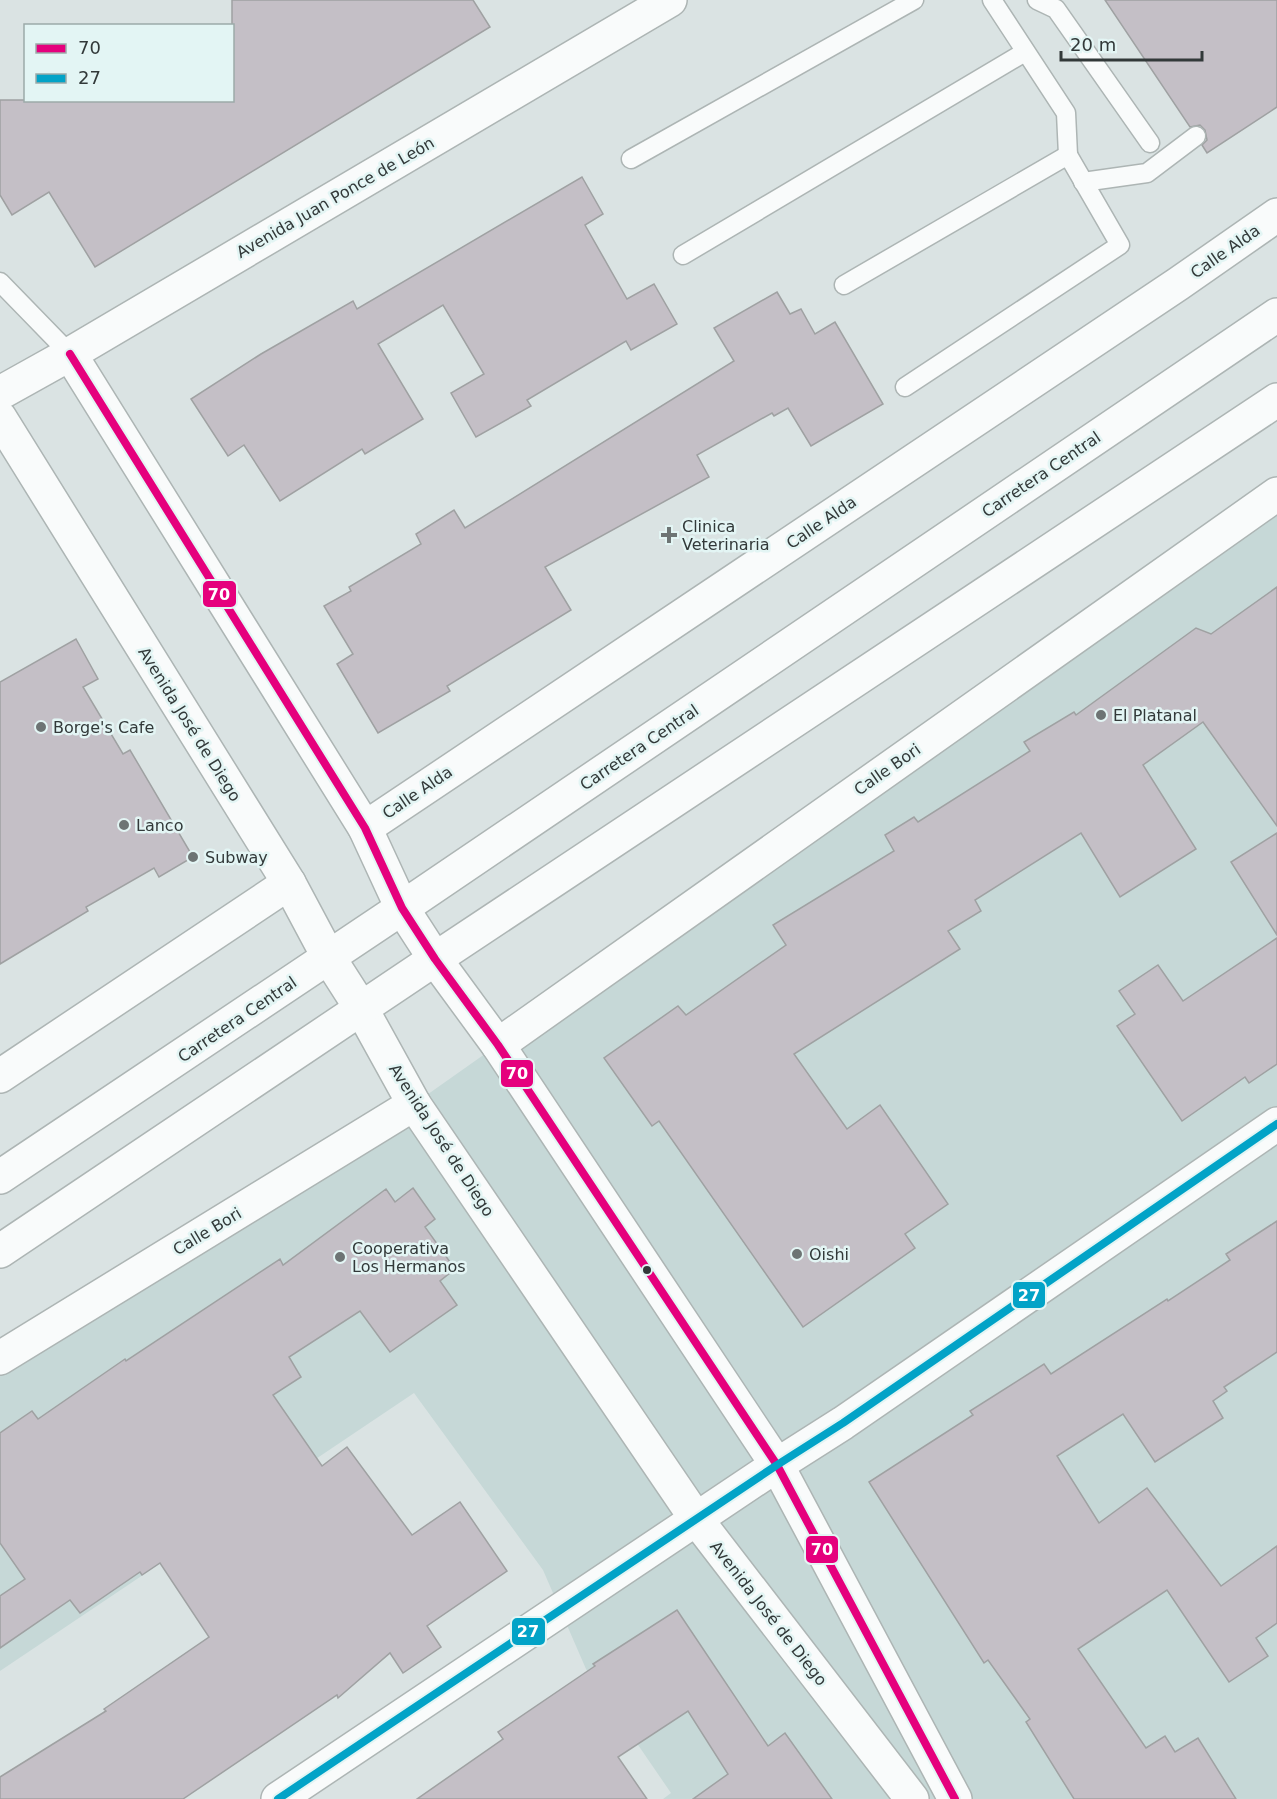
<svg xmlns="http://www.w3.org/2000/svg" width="1277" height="1799" viewBox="0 0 1277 1799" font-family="'DejaVu Sans',sans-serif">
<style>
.built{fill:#c6d8d7}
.building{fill:#c4bfc6;stroke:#9fa1a2;stroke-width:1.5}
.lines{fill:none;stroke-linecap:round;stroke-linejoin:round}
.service-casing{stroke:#adb5b4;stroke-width:21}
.minor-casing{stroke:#adb5b4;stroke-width:36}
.tertiary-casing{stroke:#adb5b4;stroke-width:36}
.trunk-casing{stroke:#adb5b4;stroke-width:36}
.motorway-casing{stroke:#adb5b4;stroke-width:36}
.service{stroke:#f9fbfb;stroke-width:18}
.minor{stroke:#f9fbfb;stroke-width:33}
.tertiary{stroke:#f9fbfb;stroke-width:33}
.trunk{stroke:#f9fbfb;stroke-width:33}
.motorway{stroke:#f9fbfb;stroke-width:33}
.bus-1-casing{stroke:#e3f5f4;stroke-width:12}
.bus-2-casing{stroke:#e3f5f4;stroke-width:12}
.bus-1{stroke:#e5007d;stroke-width:8}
.bus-2{stroke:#02a3c7;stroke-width:8}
.poi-dot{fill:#6d7474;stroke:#e3f5f4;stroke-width:2}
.bus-dot{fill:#323939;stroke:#e3f5f4;stroke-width:2}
.labels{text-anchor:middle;stroke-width:5;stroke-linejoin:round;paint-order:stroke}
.street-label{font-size:16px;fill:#323939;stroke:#e3f5f4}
.poi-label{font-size:16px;fill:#323939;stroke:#e3f5f4;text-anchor:start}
.line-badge{stroke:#e3f5f4;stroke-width:2}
.badge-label{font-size:16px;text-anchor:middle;font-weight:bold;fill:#fff}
</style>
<rect width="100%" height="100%" fill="#dae3e3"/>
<!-- built -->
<polygon class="built" points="1277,494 1277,1799 663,1799 671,1793 586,1669 543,1570 414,1393 0,1671 0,1358 414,1104"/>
<!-- building -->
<g class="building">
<polygon points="232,0 473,0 490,27 95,267 49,192 12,215 0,195 0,100 232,100"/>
<polygon points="1105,0 1277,0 1277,107 1207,153 1202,145 1207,140 1205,130 1200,125 1190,127"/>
<polygon points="582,177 603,214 585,225 627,299 654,284 677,324 631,350 626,341 527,400 531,406 476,437 451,393 484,374 443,305 378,344 423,419 365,454 362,449 280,501 244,445 228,456 191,399 261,354 353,301 357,309"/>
<polygon points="777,292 790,314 801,309 815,334 835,322 883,404 811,446 788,408 774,416 772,413 697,455 709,477 545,567 571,610 447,686 450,691 378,733 337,664 353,654 324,606 351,591 349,587 421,544 416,534 454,510 465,528 734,361 714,328"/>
<polygon points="1277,587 1277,826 1203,722 1143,765 1196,849 1120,897 1081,833 975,900 981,911 948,931 960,949 794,1054 847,1129 880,1105 948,1204 905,1234 915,1248 803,1327 659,1121 652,1126 604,1058 678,1006 686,1015 786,945 773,925 894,851 885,835 914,817 918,822 1030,751 1024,742 1074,712 1076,715 1196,628 1211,634"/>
<polygon points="76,639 98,679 83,687 123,754 130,750 193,857 159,877 154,868 86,907 88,911 0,964 0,682"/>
<polygon points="1277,833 1277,935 1231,862"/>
<polygon points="1277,938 1277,1064 1249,1083 1245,1077 1182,1121 1117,1026 1135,1014 1119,991 1158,965 1183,1001"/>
<polygon points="413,1188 435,1219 425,1227 455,1269 440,1281 457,1305 390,1352 360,1311 289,1357 301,1377 273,1395 322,1466 347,1447 412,1535 460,1502 507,1571 427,1626 441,1647 403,1673 390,1653 338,1698 337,1695 183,1799 0,1799 0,1777 106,1711 104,1709 209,1637 160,1563 142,1575 140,1572 80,1613 70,1600 0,1648 0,1596 25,1579 0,1543 0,1433 32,1411 38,1419 125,1359 126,1361 280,1259 283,1265 386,1189 395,1202"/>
<polygon points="1277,1221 1277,1352 1224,1387 1227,1391 1213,1401 1223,1418 1155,1462 1123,1414 1057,1456 1099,1523 1147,1488 1221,1586 1277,1546 1277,1623 1256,1638 1268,1656 1229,1682 1167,1590 1078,1649 1146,1748 1165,1736 1175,1752 1198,1738 1236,1799 1074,1799 1026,1722 1030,1719 988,1660 984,1663 869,1482 973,1415 970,1411 1044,1364 1051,1374 1167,1299 1168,1301 1230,1260 1226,1254"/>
<polygon points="677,1610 768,1746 785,1733 832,1799 693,1799 728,1774 688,1711 618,1757 647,1799 417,1799 503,1739 498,1732 595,1666 593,1664"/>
</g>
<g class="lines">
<!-- service casing -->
<g class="service-casing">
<g id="service">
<polyline points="992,0 1066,113 1068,155"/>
<polyline points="1037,0 1056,9 1150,143"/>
<polyline points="631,159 914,0"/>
<polyline points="1083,182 1147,173 1196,136"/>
<polyline points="683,255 1025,52"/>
<polyline points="0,282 70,354"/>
<polyline points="844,285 1068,155 1120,245 905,387"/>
</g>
</g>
<!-- minor casing -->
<g class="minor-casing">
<g id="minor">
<polyline points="365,828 1178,284 1277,215"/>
<polyline points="498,1045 1277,494"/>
<polyline points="0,1076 289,883"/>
<polyline points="0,1358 414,1104"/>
<polyline points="278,1799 777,1465 843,1423 1277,1124"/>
</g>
</g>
<!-- tertiary casing -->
<g class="tertiary-casing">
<g id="tertiary">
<polyline points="70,354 365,828 402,908 435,959 498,1045 777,1465 955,1799"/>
<polyline points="0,393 70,354 670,0"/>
<polyline points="0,418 289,883 329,958 361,1008 414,1104 697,1520 912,1799"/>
</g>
</g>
<!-- trunk casing -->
<g class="trunk-casing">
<g id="trunk">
<polyline points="0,1177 402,908"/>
<polyline points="0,1251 435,959"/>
</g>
</g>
<!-- motorway casing -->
<g class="motorway-casing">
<g id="motorway">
<polyline points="402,908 1277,315"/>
<polyline points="435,959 1277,400"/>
</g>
</g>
<!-- service -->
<use href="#service" class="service"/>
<!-- minor -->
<use href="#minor" class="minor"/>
<!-- tertiary -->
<use href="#tertiary" class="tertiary"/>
<!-- trunk -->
<use href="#trunk" class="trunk"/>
<!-- motorway -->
<use href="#motorway" class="motorway"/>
<!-- bus-1 casing -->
<g class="bus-1-casing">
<polyline id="bus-1" points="70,354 365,828 402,908 435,959 498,1045 777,1465 955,1799"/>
</g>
<!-- bus-2 casing -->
<g class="bus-2-casing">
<polyline id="bus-2" points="278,1799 777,1465 843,1423 1277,1124"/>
</g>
<!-- bus-1 -->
<use href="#bus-1" class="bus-1"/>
<!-- bus-2 -->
<use href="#bus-2" class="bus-2"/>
</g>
<!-- markers -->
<g class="poi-dot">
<path d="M666 526h6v6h6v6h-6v6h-6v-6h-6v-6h6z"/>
<circle cx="1101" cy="715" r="6"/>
<circle cx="41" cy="727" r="6"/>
<circle cx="124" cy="825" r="6"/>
<circle cx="193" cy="857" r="6"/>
<circle cx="797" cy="1254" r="6"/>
<circle cx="340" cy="1257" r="6"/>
</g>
<circle class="bus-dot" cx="647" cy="1270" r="5"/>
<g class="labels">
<!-- street labels -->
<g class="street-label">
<text transform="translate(335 197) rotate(-30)" y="6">Avenida Juan Ponce de León</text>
<text transform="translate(1225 251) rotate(-35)" y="6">Calle Alda</text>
<text transform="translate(1041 474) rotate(-34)" y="6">Carretera Central</text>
<text transform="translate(821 522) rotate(-34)" y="6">Calle Alda</text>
<text transform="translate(190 724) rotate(58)" y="6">Avenida José de Diego</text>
<text transform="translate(639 747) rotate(-34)" y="6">Carretera Central</text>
<text transform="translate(887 769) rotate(-35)" y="6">Calle Bori</text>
<text transform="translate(417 792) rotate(-34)" y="6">Calle Alda</text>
<text transform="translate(237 1019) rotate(-34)" y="6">Carretera Central</text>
<text transform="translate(442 1140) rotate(57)" y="6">Avenida José de Diego</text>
<text transform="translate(207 1231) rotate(-31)" y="6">Calle Bori</text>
<text transform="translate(769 1613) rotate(52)" y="6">Avenida José de Diego</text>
</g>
<!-- poi labels -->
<g class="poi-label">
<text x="682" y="532">Clinica<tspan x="682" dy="18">Veterinaria</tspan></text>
<text x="1113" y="721">El Platanal</text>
<text x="53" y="733">Borge's Cafe</text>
<text x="136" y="831">Lanco</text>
<text x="205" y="863">Subway</text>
<text x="352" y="1254">Cooperativa<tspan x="352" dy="18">Los Hermanos</tspan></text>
<text x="809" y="1260">Oishi</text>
</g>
</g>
<g class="line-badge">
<rect x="202" y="580" width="35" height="28" rx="6" fill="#e5007d"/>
<rect x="500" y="1059" width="34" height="29" rx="6" fill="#e5007d"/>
<rect x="1012" y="1281" width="34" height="28" rx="6" fill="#02a3c7"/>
<rect x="805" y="1535" width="34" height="29" rx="6" fill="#e5007d"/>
<rect x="511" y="1617" width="35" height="29" rx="6" fill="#02a3c7"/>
</g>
<g class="badge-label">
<text x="219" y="600">70</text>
<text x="517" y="1079">70</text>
<text x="1029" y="1301">27</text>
<text x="822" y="1555">70</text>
<text x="528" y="1637">27</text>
</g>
<!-- legend -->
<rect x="24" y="24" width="210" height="78" fill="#e3f5f4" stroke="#9caaa9" stroke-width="1.5"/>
<rect x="36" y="44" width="30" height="9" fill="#e5007d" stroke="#9caaa9" stroke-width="1.5"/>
<text x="78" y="54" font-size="18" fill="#323939">70</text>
<rect x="36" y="74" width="30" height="9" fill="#02a3c7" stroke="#9caaa9" stroke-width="1.5"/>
<text x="78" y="84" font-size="18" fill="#323939">27</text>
<!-- scale -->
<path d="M1061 51v9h141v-9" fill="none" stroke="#323939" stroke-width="3"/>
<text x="1070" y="51" font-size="18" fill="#323939" stroke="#e3f5f4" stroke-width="4.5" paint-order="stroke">20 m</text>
</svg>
